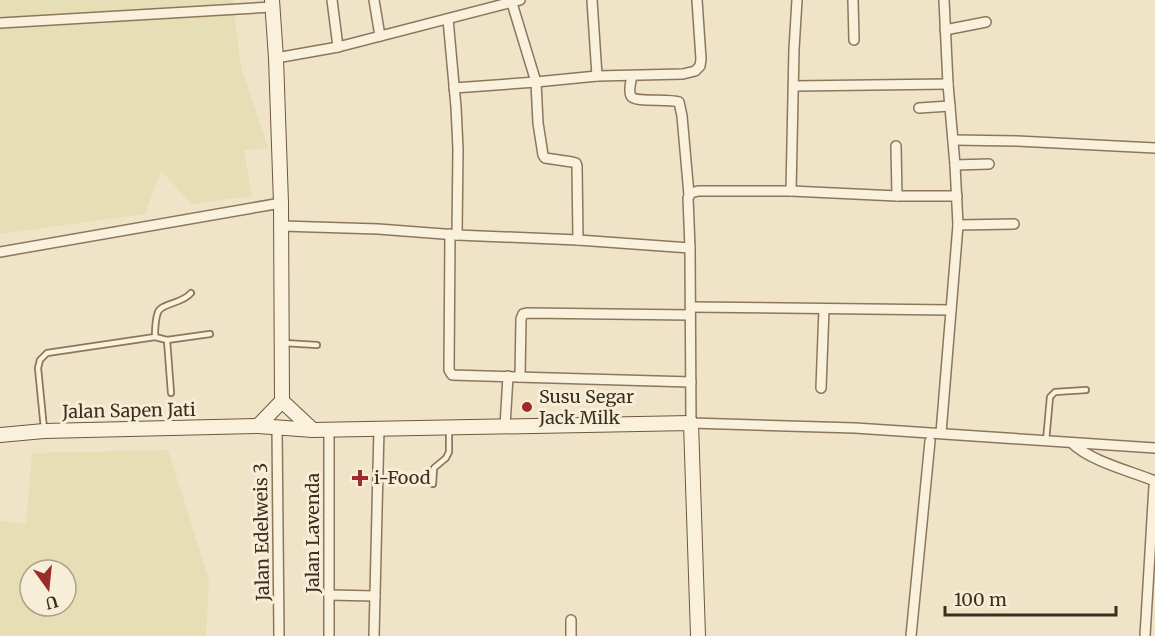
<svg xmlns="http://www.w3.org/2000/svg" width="1155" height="636" viewBox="0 0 1155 636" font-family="Merriweather,serif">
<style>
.farmland{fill:#e6deb5;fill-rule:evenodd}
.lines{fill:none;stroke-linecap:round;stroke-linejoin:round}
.lane-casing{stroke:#8d765c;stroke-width:8}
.street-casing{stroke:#8d765c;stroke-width:12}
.secondary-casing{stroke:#6f573f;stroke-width:16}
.lane{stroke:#faf1dc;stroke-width:4.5}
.street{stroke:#faf1dc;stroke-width:9}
.secondary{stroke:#faf1dc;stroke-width:14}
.poi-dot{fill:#9e2a2b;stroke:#f7eed8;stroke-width:2}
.labels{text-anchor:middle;stroke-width:6;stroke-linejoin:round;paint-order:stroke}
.poi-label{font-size:18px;fill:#3d2e20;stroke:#f7eed8;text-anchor:start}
.street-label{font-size:18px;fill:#3d2e20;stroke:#f7eed8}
</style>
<rect width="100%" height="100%" fill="#f0e4c8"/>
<!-- farmland -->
<g class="farmland">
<polygon points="0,0 233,0 241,67 268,148 244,150 252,196 192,204 161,171 145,214 0,234"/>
<path d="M168 450 209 580 206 636H0V521L26 524 32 453ZM30 570H66V606H30Z"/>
</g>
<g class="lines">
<!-- lane casing -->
<g class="lane-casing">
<g id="lane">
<path d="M155 337C155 329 155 320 158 312 162 303 182 304 191 293"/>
<polyline points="167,340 171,393"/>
<polyline points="284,343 317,345"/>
<polyline points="44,429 38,368 40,360 47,353 155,337 167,340 210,334"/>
<polyline points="1046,441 1050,397 1055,392 1086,390"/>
<polyline points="433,484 434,468 446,458 449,452 449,430"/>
</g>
</g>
<!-- street casing -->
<g class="street-casing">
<g id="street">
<polyline points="332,0 338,47"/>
<polyline points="374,0 380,36"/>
<polyline points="511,0 536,82 538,123 543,155 545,158 572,162 576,163 577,166 578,240"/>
<polyline points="592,0 597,76"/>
<polyline points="853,0 854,40"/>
<polyline points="448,19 456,107 458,149 457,235"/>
<polyline points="0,23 272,7"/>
<polyline points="945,30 986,22"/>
<polyline points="276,58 338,47 520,0"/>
<path d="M632 76C631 81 628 91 631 96 634 103 669 98 679 102L682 116 689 195"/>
<polyline points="794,86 948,84"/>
<polyline points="454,88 536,82 597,76 683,74 695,71 700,66 701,59 697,0"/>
<polyline points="919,108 950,106"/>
<polyline points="953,140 1017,141 1155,148"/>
<polyline points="896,146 897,196"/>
<polyline points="955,165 989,164"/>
<polyline points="791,191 794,49 797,0"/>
<polyline points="957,196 897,196 791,191 698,191 691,193 688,198 690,248 691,423 855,428 1155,448"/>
<polyline points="958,225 1014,224"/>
<polyline points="282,226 378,229 457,235 578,240 690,248"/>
<polyline points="450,234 449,370 452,375 691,382"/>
<polyline points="0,252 281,203"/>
<polyline points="691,307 951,310"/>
<polyline points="520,377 521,319 523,314 528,313 690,315"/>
<polyline points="821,388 824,309"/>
<polyline points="505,426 508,376"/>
<polyline points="277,427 279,636"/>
<polyline points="329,429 329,636"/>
<polyline points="941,433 958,225 955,165 948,84 944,0"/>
<path d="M1072 443C1090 461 1130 471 1155 481"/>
<polyline points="329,595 375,596"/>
<polyline points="374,636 379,428"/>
<polyline points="571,636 571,620"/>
<polyline points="911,636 930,441"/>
<polyline points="1145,636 1154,486"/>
</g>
</g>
<!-- secondary casing -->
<g class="secondary-casing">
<g id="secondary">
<polyline points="282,401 313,430"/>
<polyline points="258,426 282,401 281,203 276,58 272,0"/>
<polyline points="0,435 44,431 258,426 313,430 691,423 698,636"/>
</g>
</g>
<!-- lane -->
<use href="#lane" class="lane"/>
<!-- street -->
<use href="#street" class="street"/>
<!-- secondary -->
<use href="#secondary" class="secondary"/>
</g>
<!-- markers -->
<g class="poi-dot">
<circle cx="527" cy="407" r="6"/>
<path d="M357 469h6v6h6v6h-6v6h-6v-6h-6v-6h6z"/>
</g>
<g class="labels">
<!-- poi labels -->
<g class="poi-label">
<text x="539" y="403">Susu Segar<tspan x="539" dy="21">Jack Milk</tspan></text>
<text x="374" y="484">i-Food</text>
</g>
<!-- street labels -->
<g class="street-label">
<text transform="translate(129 411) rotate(-1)" y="6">Jalan Sapen Jati</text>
<text transform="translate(262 532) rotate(-91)" y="6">Jalan Edelweis 3</text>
<text transform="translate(313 533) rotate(-90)" y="6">Jalan Lavenda</text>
</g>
</g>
<!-- north arrow -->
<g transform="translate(48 588) rotate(165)"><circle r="28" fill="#f7eed8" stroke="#ada18e" stroke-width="1.5"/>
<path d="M0-4.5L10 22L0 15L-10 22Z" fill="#9e2a2b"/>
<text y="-9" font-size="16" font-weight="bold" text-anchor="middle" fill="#3d2e20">U</text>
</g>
<!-- scale -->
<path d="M945 606v9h171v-9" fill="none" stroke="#3d2e20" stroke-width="3"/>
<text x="954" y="606" font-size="18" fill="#3d2e20" stroke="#f7eed8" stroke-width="4.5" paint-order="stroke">100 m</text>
</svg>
